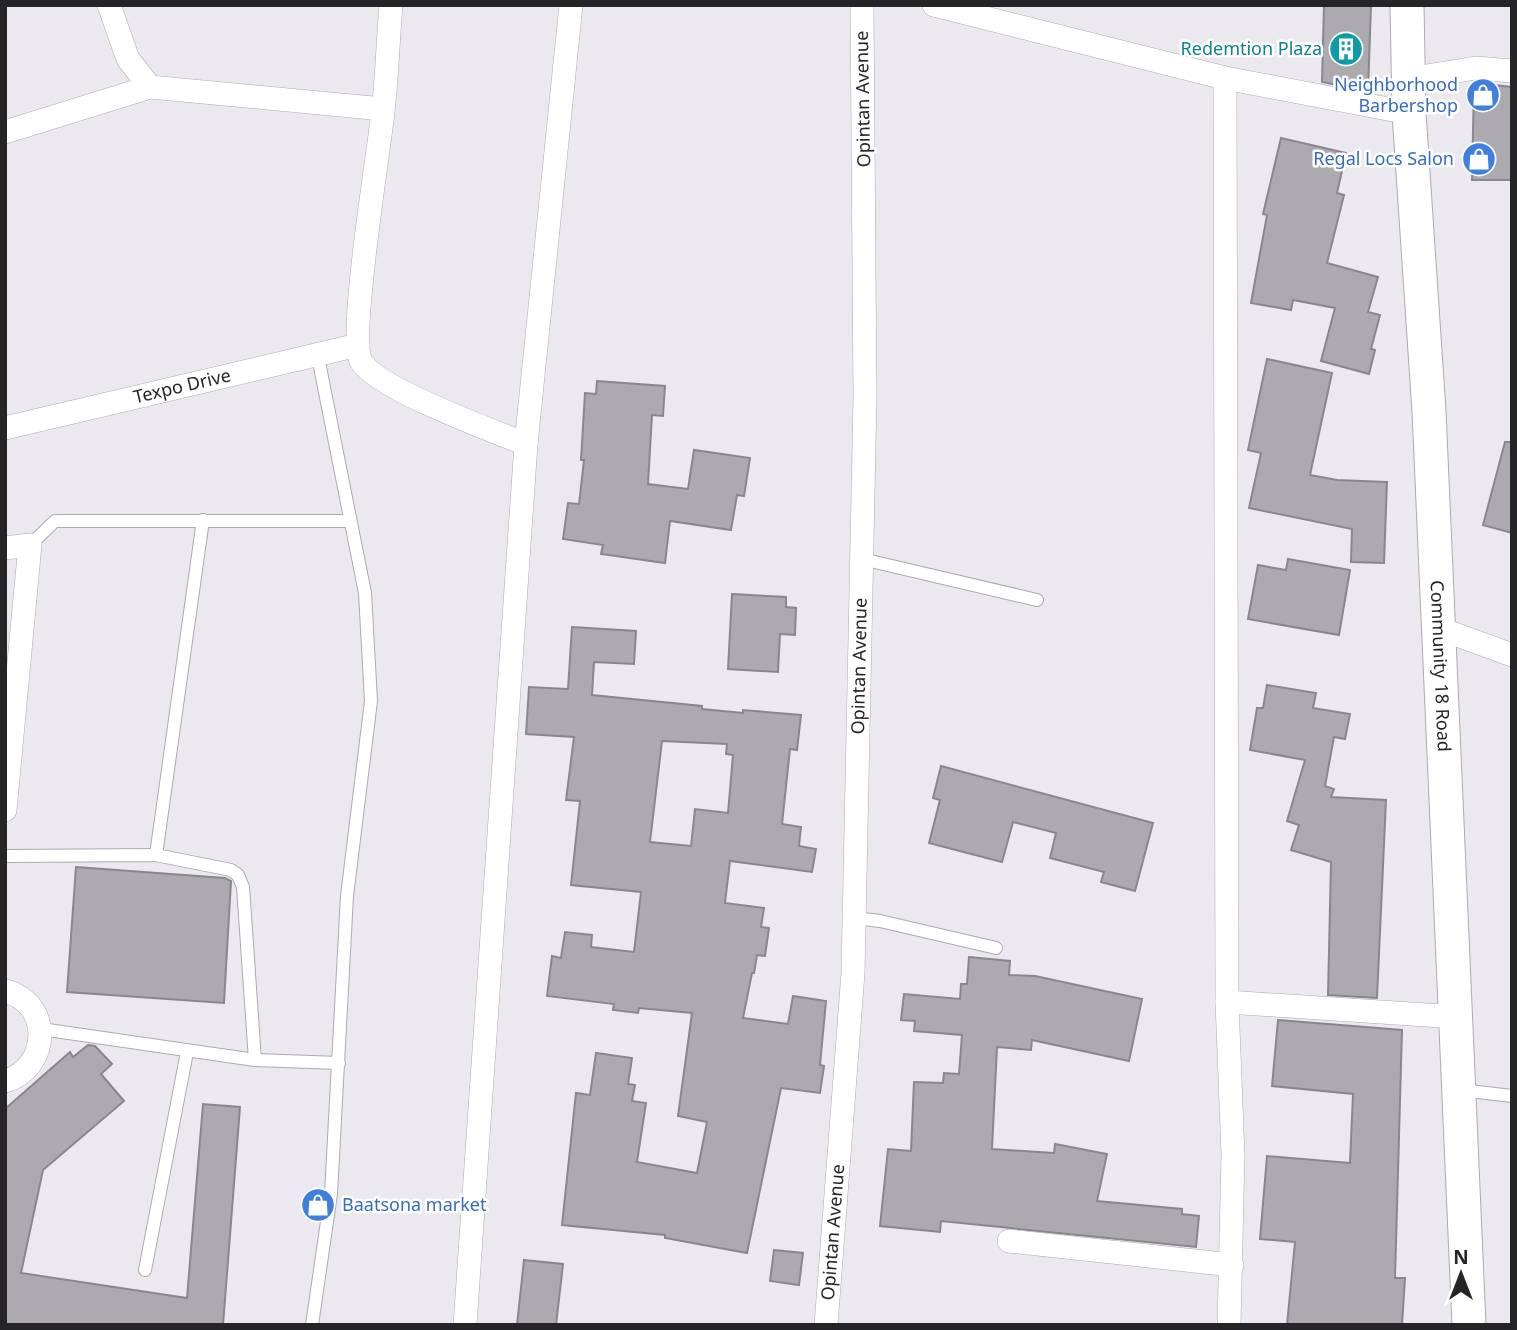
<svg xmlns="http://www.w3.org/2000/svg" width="1517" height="1330" viewBox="0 0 1517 1330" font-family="'Noto Sans',sans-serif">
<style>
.building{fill:#acaaaf;stroke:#89878d;stroke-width:2;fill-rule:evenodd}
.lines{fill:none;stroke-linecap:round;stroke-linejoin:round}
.service-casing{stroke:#acaab0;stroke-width:14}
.minor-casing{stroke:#acaab0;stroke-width:24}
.secondary-casing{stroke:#acaab0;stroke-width:35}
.service{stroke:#fff;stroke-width:12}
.minor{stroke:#fff;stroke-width:23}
.secondary{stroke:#fff;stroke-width:33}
.labels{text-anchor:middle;stroke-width:5;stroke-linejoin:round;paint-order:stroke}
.culture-label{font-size:18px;fill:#0d838f;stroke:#fff;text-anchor:end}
.shop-label{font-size:18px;fill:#366cbe;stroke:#fff;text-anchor:end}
.street-label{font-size:18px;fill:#252426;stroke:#fff}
</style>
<rect width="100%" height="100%" fill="#ebe9ef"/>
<!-- building -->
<g class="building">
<polygon points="1324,5 1371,5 1368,91 1322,82"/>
<polygon points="1474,83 1512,87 1512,180 1472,180"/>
<polygon points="1281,138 1346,153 1337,193 1344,195 1327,263 1378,277 1368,312 1380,315 1371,349 1375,350 1369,374 1321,361 1335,308 1293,300 1291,310 1251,303 1267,215 1263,214"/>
<polygon points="1267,359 1332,373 1310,475 1337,480 1387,482 1384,563 1351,562 1352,529 1249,508 1261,453 1248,450"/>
<polygon points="597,381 665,386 663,416 652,415 648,484 688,489 694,450 750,458 744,496 737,495 731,530 670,521 665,563 601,554 603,545 563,539 568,503 579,504 584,460 581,460 585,393 596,394"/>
<polygon points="1505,442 1512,442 1512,533 1483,525"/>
<polygon points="1288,559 1350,570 1339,635 1248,619 1258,565 1286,570"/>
<polygon points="732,594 786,597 786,607 796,608 795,635 780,634 778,672 728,669"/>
<path d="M572 627 636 631 634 664 594 662 592 695 702 706V709L743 713V710L801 715 797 750 790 749 782 824 801 827 799 846 816 849 812 872 730 861 725 903 764 908 761 927 769 928 765 956 757 955 754 973H752L743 1018 788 1024 793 996 826 1001 820 1065 824 1066 820 1093 781 1088 747 1253 665 1238V1235L562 1225 576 1093 590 1095 596 1053 632 1058 628 1084 635 1085 632 1101 646 1103 637 1162 697 1173 707 1122 678 1116 692 1013 639 1008 638 1013 613 1010 614 1004 547 996 552 956 561 958 565 932 592 935 591 947 634 952 641 892 571 885 580 801 566 800 574 737 526 734 529 687 568 689ZM662 741 727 744 726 754 733 755 728 813 695 809 691 846 650 842Z"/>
<polygon points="1267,685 1316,693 1313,708 1350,714 1345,739 1334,737 1325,786 1334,789 1331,797 1386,800 1377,998 1328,995 1331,862 1291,850 1299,825 1287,821 1305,760 1250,750 1257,708 1263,708"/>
<polygon points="941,766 1153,823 1135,891 1101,882 1104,872 1050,858 1056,833 1013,822 1002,862 929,843 940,800 933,798"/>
<polygon points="76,867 225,878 231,881 224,1003 67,992"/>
<polygon points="969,957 1010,961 1009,975 1035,976 1142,999 1129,1061 1032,1040 1031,1050 997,1047 992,1149 1054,1153 1055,1144 1107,1154 1097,1201 1182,1209 1182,1214 1199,1216 1196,1247 941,1221 940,1232 880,1226 888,1149 911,1151 914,1082 943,1083 944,1073 959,1074 962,1035 914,1031 915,1021 901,1020 904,994 960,999 961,984 967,984"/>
<polygon points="1278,1020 1402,1030 1395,1278 1405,1278 1402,1325 1287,1325 1295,1242 1260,1239 1267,1156 1350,1163 1353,1094 1272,1086"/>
<polygon points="88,1045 95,1046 112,1064 101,1074 124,1101 43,1170 21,1273 187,1298 203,1104 240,1107 223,1325 5,1325 5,1109 70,1052 73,1057"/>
<polygon points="774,1250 803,1253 799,1285 770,1281"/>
<polygon points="524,1260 563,1264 556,1325 517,1325"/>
</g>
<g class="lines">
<!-- service casing -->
<g class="service-casing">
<g id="service">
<polyline points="30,545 55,521 350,521"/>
<polyline points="862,559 1037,600"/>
<polyline points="156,855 203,520"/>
<polyline points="5,856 156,855 231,870 238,875 243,887 255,1060"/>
<polyline points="854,918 880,921 996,948"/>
<polyline points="41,1029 255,1060 339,1063"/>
<polyline points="1461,1090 1512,1096"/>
<polyline points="145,1270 187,1052"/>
<polyline points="312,1325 331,1194 347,896 371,701 365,593 317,352"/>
</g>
</g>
<!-- minor casing -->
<g class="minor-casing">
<g id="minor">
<polyline points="109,5 128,59 150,87"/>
<path d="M391 5C388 41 387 76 383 112 379 151 348 337 361 361 374 387 495 432 526 444"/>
<polyline points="934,5 1225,78 1409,113"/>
<polyline points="1225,78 1227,1002 1233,1155 1229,1325"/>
<polyline points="1408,79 1476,68 1512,71"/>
<polyline points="5,132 150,87 383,109"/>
<path id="s1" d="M5 428 358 345"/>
<polyline points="5,548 30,545 5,810"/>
<polyline points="1438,628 1512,655"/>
<path d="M5 991C53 1003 50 1068 5 1081"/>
<polyline points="1227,1002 1457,1017"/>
<polyline points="1009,1241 1232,1265"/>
<polyline points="465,1325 526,444 571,5"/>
<path id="s2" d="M826 1325 853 973 865 398 862 5"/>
</g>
</g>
<!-- secondary casing -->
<g class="secondary-casing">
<g id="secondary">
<path id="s3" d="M1407 5 1409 113 1429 411 1469 1325"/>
</g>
</g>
<!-- service -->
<use href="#service" class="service"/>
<!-- minor -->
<use href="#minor" class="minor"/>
<!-- secondary -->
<use href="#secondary" class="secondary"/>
</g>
<!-- icons -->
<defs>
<g id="building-disc" transform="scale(1.75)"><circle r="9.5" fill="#0f9aa8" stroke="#fff"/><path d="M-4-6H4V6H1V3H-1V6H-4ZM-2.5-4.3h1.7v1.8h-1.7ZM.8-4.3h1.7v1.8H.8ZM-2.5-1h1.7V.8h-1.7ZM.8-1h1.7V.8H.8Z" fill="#fff"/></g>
<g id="shop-disc" transform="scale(1.75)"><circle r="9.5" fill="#3f7fe0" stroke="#fff"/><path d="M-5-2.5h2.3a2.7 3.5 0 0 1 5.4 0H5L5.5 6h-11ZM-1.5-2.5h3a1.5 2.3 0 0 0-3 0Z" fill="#fff"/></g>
</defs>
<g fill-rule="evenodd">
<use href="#building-disc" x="1346" y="49"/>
<use href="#shop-disc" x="1483" y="95"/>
<use href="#shop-disc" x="1479" y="159"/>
<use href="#shop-disc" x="318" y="1205"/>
</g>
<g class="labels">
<!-- culture labels -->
<g class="culture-label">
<text x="1322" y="55">Redemtion Plaza</text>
</g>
<!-- shop labels -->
<g class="shop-label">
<text x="1458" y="91">Neighborhood<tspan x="1458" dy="21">Barbershop</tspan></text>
<text x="1454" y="165">Regal Locs Salon</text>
<text x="342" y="1211" text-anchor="start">Baatsona market</text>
</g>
<!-- street labels -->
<g class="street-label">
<text transform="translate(863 99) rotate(-91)" y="6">Opintan Avenue</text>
<text dy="6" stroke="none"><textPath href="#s1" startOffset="182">Texpo Drive</textPath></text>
<text dy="6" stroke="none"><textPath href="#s3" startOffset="662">Community 18 Road</textPath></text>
<text dy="6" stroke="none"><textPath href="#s2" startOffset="660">Opintan Avenue</textPath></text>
<text dy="6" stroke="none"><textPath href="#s2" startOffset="93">Opintan Avenue</textPath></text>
</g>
</g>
<!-- border -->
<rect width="1517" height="1330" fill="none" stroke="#252426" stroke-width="14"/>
<!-- north arrow -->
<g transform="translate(1461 1274)" stroke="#ffffff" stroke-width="5" paint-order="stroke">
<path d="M0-5L12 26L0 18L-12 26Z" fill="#252426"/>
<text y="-10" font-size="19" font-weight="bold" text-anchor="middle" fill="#252426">N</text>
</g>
</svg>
